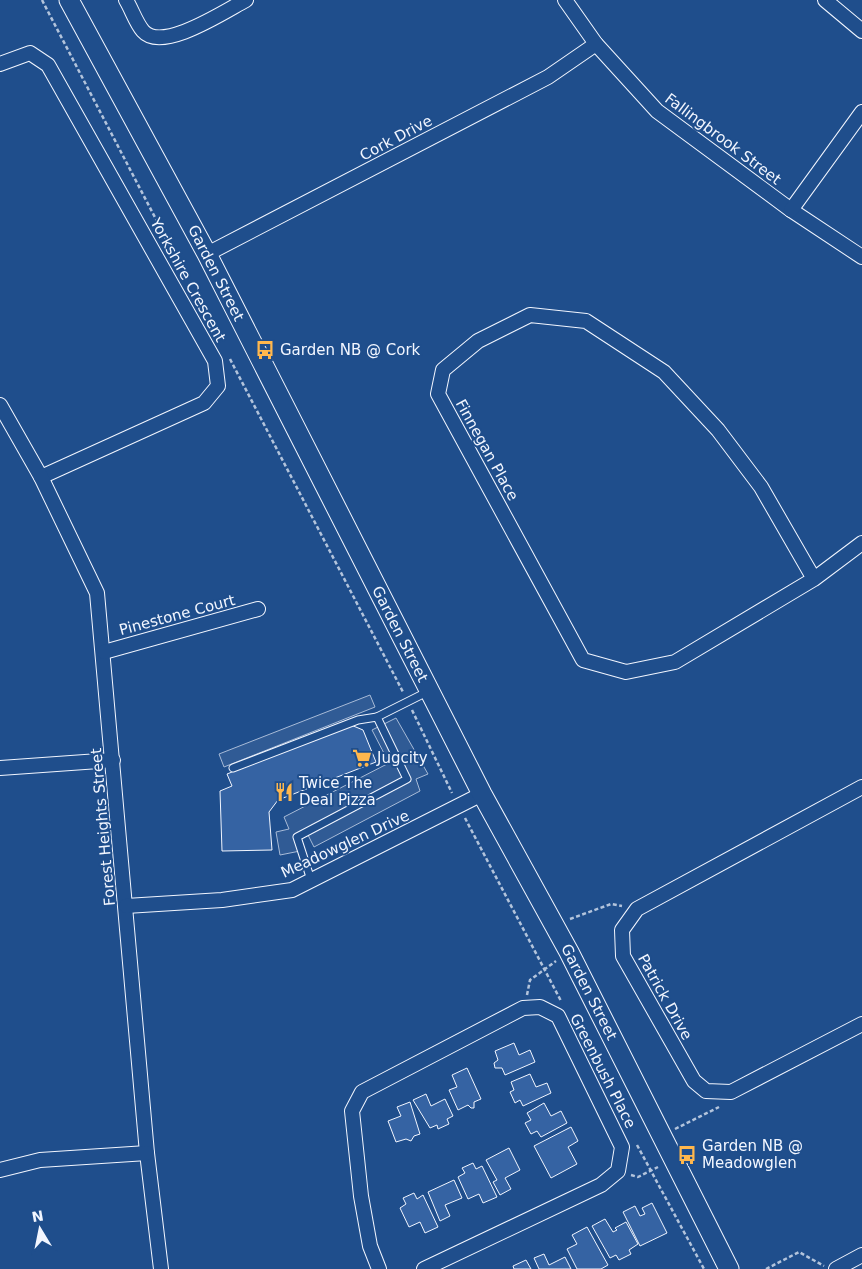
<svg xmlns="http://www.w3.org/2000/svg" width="862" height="1269" viewBox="0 0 862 1269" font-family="'DejaVu Sans',sans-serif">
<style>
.parking{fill:#305b95;stroke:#a8bbd7}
.building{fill:#3563a3;stroke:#f2f6ff}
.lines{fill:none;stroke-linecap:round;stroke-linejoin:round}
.lane-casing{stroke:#f2f6ff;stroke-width:9}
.street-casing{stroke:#f2f6ff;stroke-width:16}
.secondary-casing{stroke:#f2f6ff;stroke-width:21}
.path{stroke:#b3c4dc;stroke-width:2.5;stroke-dasharray:4 2.5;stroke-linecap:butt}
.lane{stroke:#1f4e8c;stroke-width:7}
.street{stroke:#1f4e8c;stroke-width:14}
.secondary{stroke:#1f4e8c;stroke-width:19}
.labels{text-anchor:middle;stroke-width:4;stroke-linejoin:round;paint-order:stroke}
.street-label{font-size:15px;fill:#f2f6ff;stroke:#1f4e8c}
.poi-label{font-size:15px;fill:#f2f6ff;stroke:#1f4e8c;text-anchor:start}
</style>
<rect width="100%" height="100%" fill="#1f4e8c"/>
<!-- parking -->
<g class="parking">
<polygon points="370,695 375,707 224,767 219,754"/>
<polygon points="396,718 428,774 416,779 420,791 314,847 308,835 298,837 300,851 280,855 276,832 289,829 284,817 389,763 372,730"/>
</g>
<!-- building -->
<g class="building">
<polygon points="351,725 363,730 376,762 278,800 269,812 272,850 222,851 220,791 232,786 227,774"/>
<polygon points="514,1043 519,1055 530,1050 535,1062 505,1075 502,1068 495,1068 494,1063 498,1060 495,1051"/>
<polygon points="467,1068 481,1099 474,1102 474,1108 471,1108 468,1105 458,1110 449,1090 457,1087 452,1075"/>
<polygon points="530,1074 536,1087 547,1083 551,1093 523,1106 520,1100 515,1103 510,1092 514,1090 511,1082"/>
<polygon points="426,1094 431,1106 445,1099 453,1116 447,1119 449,1124 438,1129 437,1125 430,1128 413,1100"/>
<polygon points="410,1102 420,1134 414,1136 411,1141 406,1139 396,1142 388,1121 401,1116 397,1107"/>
<polygon points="544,1103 551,1116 561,1111 567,1123 541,1137 537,1131 531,1134 525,1123 531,1120 527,1113"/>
<polygon points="571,1127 578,1141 568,1147 577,1164 551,1178 534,1146"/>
<polygon points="509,1148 520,1170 505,1178 511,1189 500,1195 493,1182 497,1180 486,1160"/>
<polygon points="473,1163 476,1169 482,1166 497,1197 483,1203 479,1194 468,1199 458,1177 465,1173 462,1168"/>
<polygon points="454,1180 462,1198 445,1205 450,1216 440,1221 428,1192"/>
<polygon points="414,1193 417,1199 423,1195 438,1227 425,1233 420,1222 409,1227 400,1208 406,1204 403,1198"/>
<polygon points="652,1203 667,1233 640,1246 623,1212 635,1206 640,1216 645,1214 642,1208"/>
<polygon points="605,1219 613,1232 617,1230 615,1228 626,1222 638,1244 629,1250 631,1254 619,1260 616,1255 610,1258 592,1226"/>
<polygon points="587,1227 608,1265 601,1269 577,1269 567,1249 577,1244 572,1235"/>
<polygon points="544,1254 549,1265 565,1257 571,1269 539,1269 534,1258"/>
<polygon points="526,1260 531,1269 514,1269 513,1266"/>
</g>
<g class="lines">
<!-- lane casing -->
<g class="lane-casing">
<g id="lane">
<polyline points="233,768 358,720 377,717"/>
<polyline points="311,880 297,837 407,779 377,717 429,691"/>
</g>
</g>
<!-- street casing -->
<g class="street-casing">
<g id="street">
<path d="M126 0C132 10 136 23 143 31 162 53 225 11 246 0"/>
<polyline points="565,0 596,44 657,111 791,210 862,257"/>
<polyline points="825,0 862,31"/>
<polyline points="0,64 30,53 48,65 215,361 218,386 204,403 41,477"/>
<polyline points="791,210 862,112"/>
<polyline points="207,254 548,77 596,44"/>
<polyline points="0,405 41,477 97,593 147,1153 161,1269"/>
<polyline points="814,579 761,487 718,430 664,372 586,321 530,315 478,341 443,370 438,394 583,660 626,672 675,662 814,579 862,543"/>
<polyline points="104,652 258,609"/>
<polyline points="0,768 113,760"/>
<polyline points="862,787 637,909 622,930 623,956 694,1081 706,1091 731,1092 862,1024"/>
<polyline points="126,906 222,900 292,890 482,794"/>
<polyline points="0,1170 40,1160 147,1153"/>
<polyline points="379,1269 370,1246 361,1196 352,1111 362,1092 523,1008 540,1007 558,1016 622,1147 618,1171 601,1185 424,1269"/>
<polyline points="836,1269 862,1255"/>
</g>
</g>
<!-- secondary casing -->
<g class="secondary-casing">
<polyline id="secondary" points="69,0 207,254 482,794 569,952 729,1269"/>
</g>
<!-- path -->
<g class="path">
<polyline points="42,0 187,279"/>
<polyline points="230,359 403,692"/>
<polyline points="412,710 452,793"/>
<polyline points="465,818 561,1001"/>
<polyline points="570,919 611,904 622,906"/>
<polyline points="527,995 530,980 556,961"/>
<polyline points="675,1129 719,1107"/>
<polyline points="637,1145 704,1269"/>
<polyline points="631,1175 638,1177 658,1167"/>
<polyline points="766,1269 799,1252 824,1266"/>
</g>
<!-- lane -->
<use href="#lane" class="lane"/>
<!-- street -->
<use href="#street" class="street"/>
<!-- secondary -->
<use href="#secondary" class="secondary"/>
</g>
<!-- icons -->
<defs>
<g id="bus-bare" transform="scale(1.5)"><path d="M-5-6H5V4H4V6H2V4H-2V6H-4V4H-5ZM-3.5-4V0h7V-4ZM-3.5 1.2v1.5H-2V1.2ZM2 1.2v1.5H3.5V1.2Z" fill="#ffb74d" stroke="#1f4e8c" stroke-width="2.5" paint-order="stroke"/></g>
<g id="supermarket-bare" transform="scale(1.5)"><path d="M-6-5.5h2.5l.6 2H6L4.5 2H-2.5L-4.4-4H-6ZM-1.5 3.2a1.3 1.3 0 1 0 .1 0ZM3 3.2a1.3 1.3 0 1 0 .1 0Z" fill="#ffb74d" stroke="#1f4e8c" stroke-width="2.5" paint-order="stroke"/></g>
<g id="restaurant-bare" transform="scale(1.5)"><path d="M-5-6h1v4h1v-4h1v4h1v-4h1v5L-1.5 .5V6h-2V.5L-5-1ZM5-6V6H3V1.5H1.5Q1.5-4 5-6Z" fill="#ffb74d" stroke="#1f4e8c" stroke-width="2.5" paint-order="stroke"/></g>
</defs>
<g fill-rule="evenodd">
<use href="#bus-bare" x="265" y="350"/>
<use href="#supermarket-bare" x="362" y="758"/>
<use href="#restaurant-bare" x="284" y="792"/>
<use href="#bus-bare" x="687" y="1155"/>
</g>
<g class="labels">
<!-- street labels -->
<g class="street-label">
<text transform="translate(396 138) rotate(-28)" y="5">Cork Drive</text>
<text transform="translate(723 139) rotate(37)" y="5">Fallingbrook Street</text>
<text transform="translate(216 273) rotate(63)" y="5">Garden Street</text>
<text transform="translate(188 280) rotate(61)" y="5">Yorkshire Crescent</text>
<text transform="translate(487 450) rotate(61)" y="5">Finnegan Place</text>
<text transform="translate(177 615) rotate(-15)" y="5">Pinestone Court</text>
<text transform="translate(400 634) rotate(63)" y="5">Garden Street</text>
<text transform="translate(103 827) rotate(-95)" y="5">Forest Heights Street</text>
<text transform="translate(345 844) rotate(-25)" y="5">Meadowglen Drive</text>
<text transform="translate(589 992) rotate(63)" y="5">Garden Street</text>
<text transform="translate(665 997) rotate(61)" y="5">Patrick Drive</text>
<text transform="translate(603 1071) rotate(63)" y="5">Greenbush Place</text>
</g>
<!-- poi labels -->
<g class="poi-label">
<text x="280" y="355">Garden NB @ Cork</text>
<text x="377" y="763">Jugcity</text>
<text x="299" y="788">Twice The<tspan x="299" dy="17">Deal Pizza</tspan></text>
<text x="702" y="1151">Garden NB @<tspan x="702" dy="17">Meadowglen</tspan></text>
</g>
</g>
<!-- north arrow -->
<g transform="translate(40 1229) rotate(350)" stroke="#1f4e8c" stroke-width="4" paint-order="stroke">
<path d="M0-4L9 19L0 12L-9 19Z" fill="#f2f6ff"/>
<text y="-8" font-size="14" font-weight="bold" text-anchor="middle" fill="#f2f6ff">N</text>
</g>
</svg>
